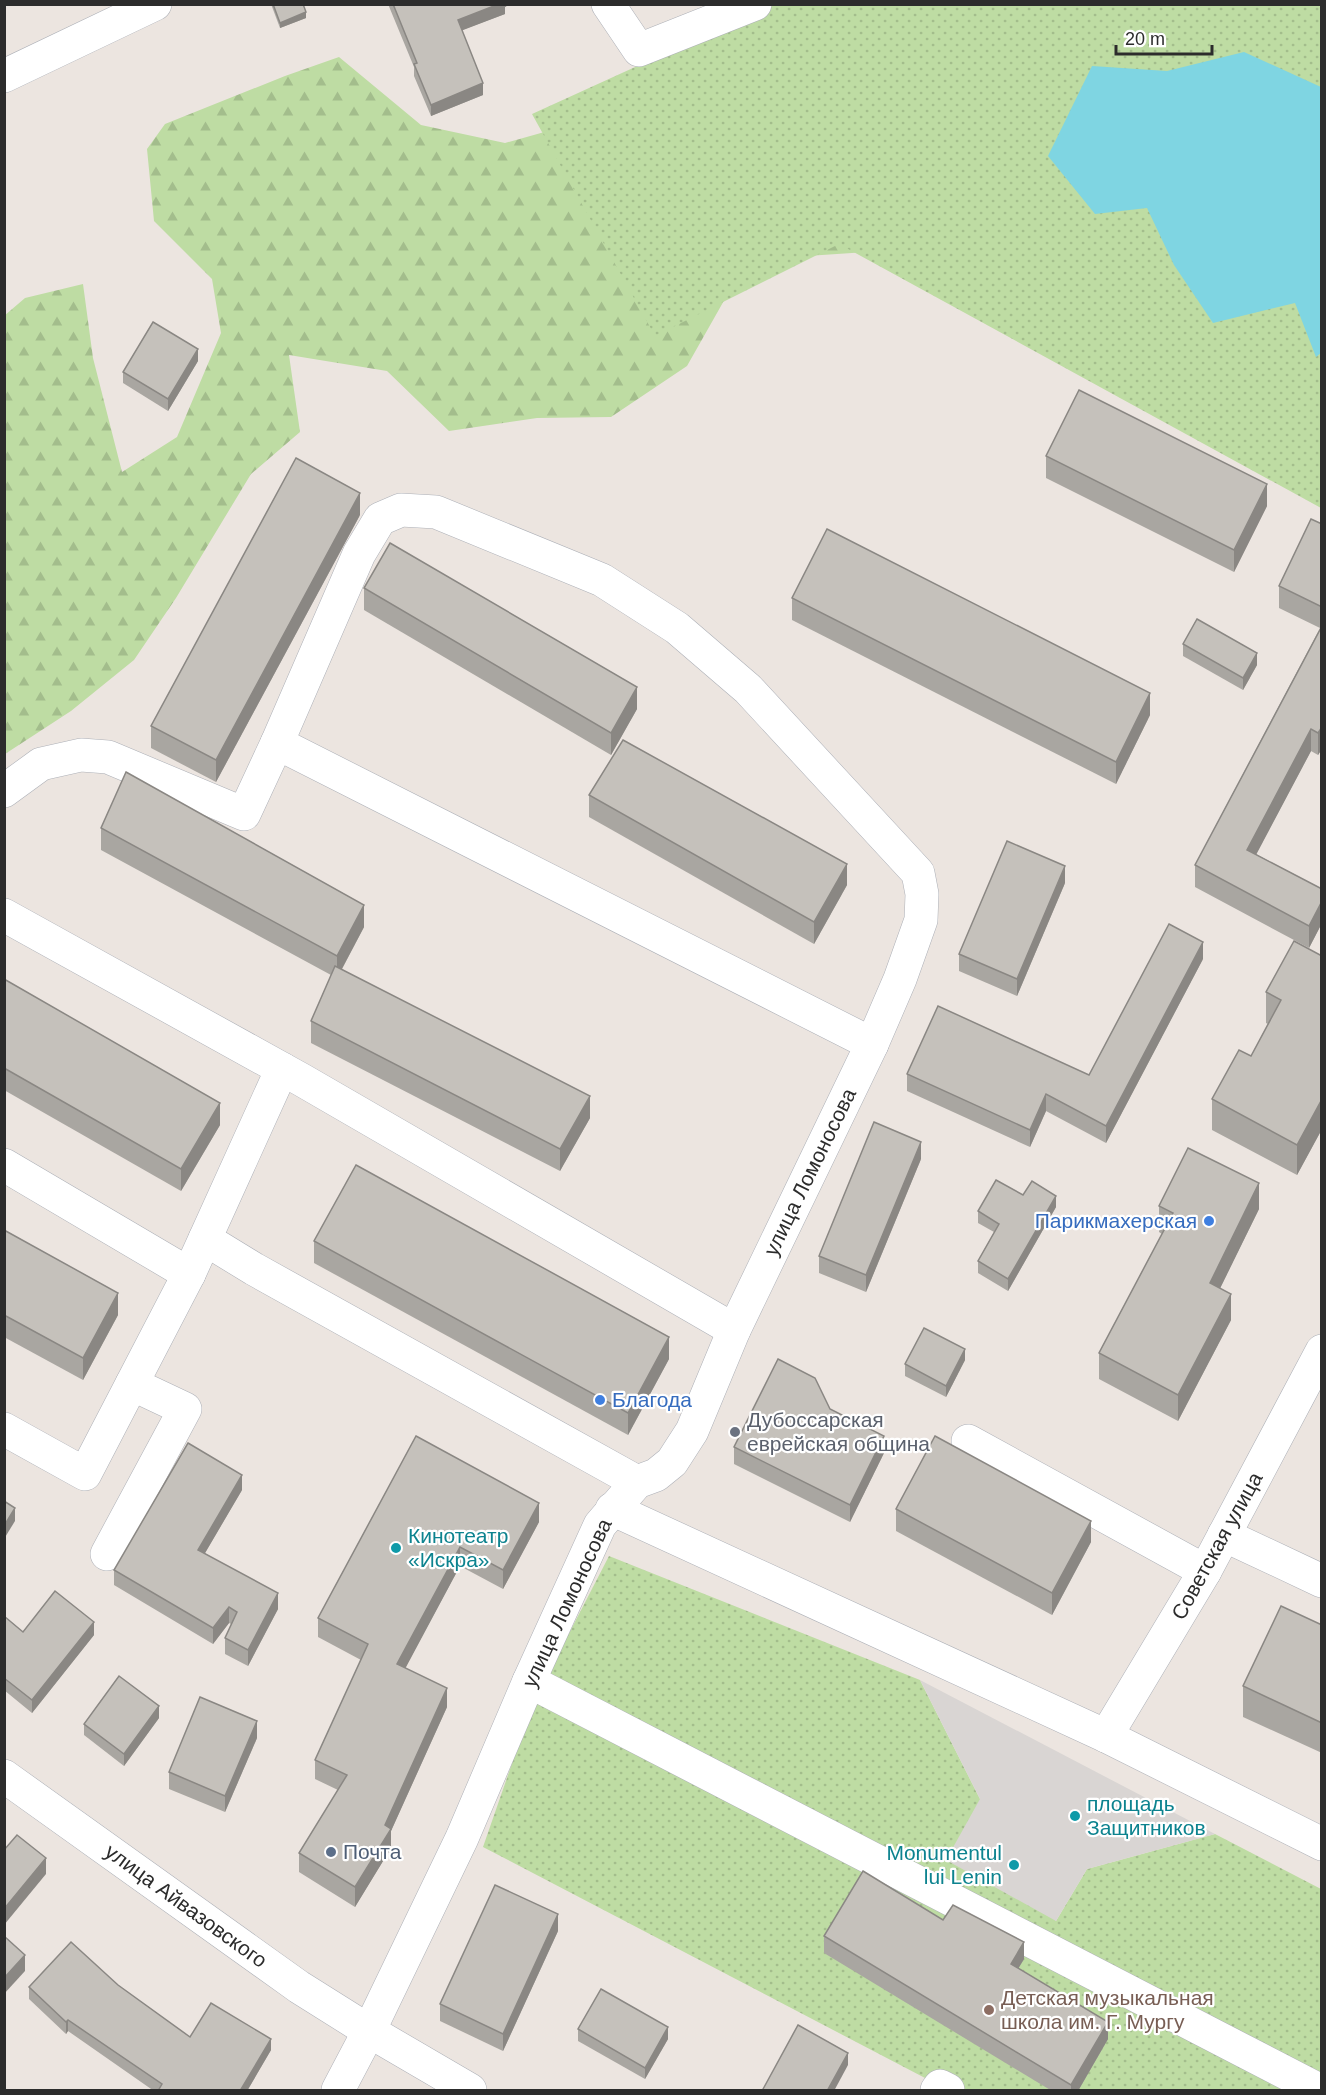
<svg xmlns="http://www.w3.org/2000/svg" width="1326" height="2095" viewBox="0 0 1326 2095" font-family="Helvetica,sans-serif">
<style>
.forest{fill:url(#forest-firs)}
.park{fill:url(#park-dots)}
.plaza{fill:#d9d5d3}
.water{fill:#7fd5e2}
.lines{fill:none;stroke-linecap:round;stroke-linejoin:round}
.minor-casing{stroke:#adb0b7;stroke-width:34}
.minor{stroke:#fff;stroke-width:33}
.wall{fill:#a9a6a1}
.shaded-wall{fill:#8a8783}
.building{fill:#c5c1bb;stroke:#8a8783;stroke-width:1.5}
.shop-dot{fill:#3f7fe0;stroke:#fff;stroke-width:2}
.worship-dot{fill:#6b7280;stroke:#fff;stroke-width:2}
.culture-dot{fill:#0f9aa8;stroke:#fff;stroke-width:2}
.service-dot{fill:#5c6f8a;stroke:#fff;stroke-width:2}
.education-dot{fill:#8d6e63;stroke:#fff;stroke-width:2}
.labels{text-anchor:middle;stroke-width:4.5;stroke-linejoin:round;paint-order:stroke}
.street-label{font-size:21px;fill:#2c2c2c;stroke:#fff}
.shop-label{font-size:21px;fill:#366cbe;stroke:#fff;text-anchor:end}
.worship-label{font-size:21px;fill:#5b616d;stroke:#fff;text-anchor:start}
.culture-label{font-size:21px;fill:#0d838f;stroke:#fff;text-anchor:start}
.service-label{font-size:21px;fill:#4e5e75;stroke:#fff;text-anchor:start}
.education-label{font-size:21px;fill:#785e54;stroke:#fff;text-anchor:start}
</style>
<defs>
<pattern id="forest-firs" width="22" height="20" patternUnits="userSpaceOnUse" patternTransform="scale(1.5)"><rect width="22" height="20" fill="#bedca3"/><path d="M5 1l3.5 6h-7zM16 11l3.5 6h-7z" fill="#a3bd8c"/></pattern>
<pattern id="park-dots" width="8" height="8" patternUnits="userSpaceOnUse" patternTransform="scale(1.5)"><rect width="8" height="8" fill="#bedca3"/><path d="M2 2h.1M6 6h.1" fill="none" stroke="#a3bd8c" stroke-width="1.8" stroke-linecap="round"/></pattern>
</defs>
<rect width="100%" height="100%" fill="#ece5e0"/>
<!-- forest -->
<polygon class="forest" points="339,57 421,125 505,143 715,84 867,252 747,260 687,366 611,417 537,418 449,431 387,371 289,355 300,432 251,474 176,598 134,660 71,711 5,754 4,316 25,298 83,284 93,358 122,472 177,437 221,333 212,279 154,221 147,149 165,124 285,76"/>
<!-- park -->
<g class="park">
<polygon points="771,5 1321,5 1321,508 839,244 655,336 532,114"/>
<polygon points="609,1556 920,1680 980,1799 1056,1921 1087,1869 1215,1834 1321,1889 1321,2090 948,2090 483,1847 533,1703"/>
</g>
<!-- plaza -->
<polygon class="plaza" points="920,1680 1215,1834 1087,1869 1056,1921 946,1860 980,1799"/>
<!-- water -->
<polygon class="water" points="1244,52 1321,87 1322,352 1316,357 1295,303 1213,323 1174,265 1147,208 1095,214 1048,156 1092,66 1167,71"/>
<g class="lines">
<!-- minor casing -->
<g class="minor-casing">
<g id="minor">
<polyline points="608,4 639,50 755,4"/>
<polyline points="4,76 155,4"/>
<polyline points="277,743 359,554 380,519 401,510 436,512 602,580 677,628 748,689 918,873 922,894 921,920 900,979 872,1044 734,1330 692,1431 672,1462 656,1475 637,1482 600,1525 529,1681 462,1838 369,2031 338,2090"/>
<polyline points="4,791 41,764 81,755 108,757 244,814 277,743 872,1044"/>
<polyline points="4,915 302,1080 734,1330"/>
<polyline points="4,1165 189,1274"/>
<polyline points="205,1239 254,1269 637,1482"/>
<polyline points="4,1429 85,1474 189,1274 282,1069"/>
<polyline points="968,1441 1205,1571"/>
<polyline points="612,1509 1106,1736 1322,1844"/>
<polyline points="1224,1535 1322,1581"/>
<polyline points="107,1554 185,1409 132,1384"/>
<polyline points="529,1681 1319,2090"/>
<polyline points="1106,1736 1205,1571 1322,1351"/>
<polyline points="4,1776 299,1987 369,2031 470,2090"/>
<polyline points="937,2090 940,2086 948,2090"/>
</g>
</g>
<!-- minor -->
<use href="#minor" class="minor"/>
</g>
<!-- wall -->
<g class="wall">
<polygon points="271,4 303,4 306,18 280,28"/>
<polygon points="388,4 510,4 505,7 505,14 462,30 483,95 431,116 414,76 414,67"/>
<polygon points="198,361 168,411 123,383 123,372"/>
<polygon points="1046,456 1267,506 1234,572 1046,478"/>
<polygon points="360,515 216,782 151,748 151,726"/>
<polygon points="1322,524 1322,749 1318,755 1311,751 1256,854 1322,889 1322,923 1309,948 1195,887 1195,865 1320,628 1279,608 1279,586"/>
<polygon points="364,588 637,709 611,755 364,610"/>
<polygon points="792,598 1150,715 1116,784 792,620"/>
<polygon points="1183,644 1257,665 1243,690 1183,656"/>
<polygon points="589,795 847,885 814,944 589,817"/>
<polygon points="101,828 364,927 342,969 590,1118 560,1171 311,1043 311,1021 331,975 101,850"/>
<polygon points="1065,883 1017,996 959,971 959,954"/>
<polygon points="1322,956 1322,1129 1297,1175 1212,1130 1212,1099 1251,1056 1268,1024 1266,1023 1266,992"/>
<polygon points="1203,959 1106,1143 1046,1111 1030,1147 907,1091 907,1074 1089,1075"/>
<polygon points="4,979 220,1125 181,1191 4,1090"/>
<polygon points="921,1159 866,1292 819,1273 819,1256"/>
<polygon points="1023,1195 1056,1207 1008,1291 978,1273 978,1261 994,1232 978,1223 978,1211"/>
<polygon points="1159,1206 1259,1209 1220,1288 1231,1320 1178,1421 1099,1379 1099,1353 1162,1234 1159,1232"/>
<polygon points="4,1230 118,1315 83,1380 4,1337"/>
<polygon points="314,1241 669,1359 628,1435 314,1263"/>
<polygon points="965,1360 946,1397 905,1376 905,1364"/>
<polygon points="830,1409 884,1453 850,1522 734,1464 734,1447"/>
<polygon points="416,1436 539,1522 503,1589 460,1566 405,1668 447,1707 391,1831 391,1848 355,1907 299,1872 299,1853 338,1790 315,1779 315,1760 361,1660 318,1637 318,1618"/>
<polygon points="242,1490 205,1553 278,1609 248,1666 225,1654 225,1638 231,1624 229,1623 213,1644 114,1585 114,1570"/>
<polygon points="896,1509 1091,1542 1052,1615 896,1531"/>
<polygon points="4,1616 23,1632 94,1635 32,1713 4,1690"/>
<polygon points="1322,1625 1322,1753 1243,1717 1243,1686"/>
<polygon points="159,1718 124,1766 84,1735 84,1724"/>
<polygon points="257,1738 225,1812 169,1789 169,1772"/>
<polygon points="943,1920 1024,1959 1018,1968 1108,2039 1078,2091 1052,2091 824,1953 824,1936"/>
<polygon points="558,1931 503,2051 440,2021 440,2004"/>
<polygon points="118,1985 190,2037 271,2050 247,2091 154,2091 68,2031 66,2034 29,1999 29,1987"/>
<polygon points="578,2029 668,2039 645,2079 578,2041"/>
</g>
<!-- shaded-wall -->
<g class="shaded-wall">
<polygon points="499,4 510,4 505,7 505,14 458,32 458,20"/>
<polygon points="306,12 306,18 280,28 280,23"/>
<polygon points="483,83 483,95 431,116 431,105"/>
<polygon points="198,349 198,361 168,411 168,399"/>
<polygon points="1267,484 1267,506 1234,572 1234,550"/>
<polygon points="360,493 360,515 216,782 216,760"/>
<polygon points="1257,653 1257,665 1243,690 1243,678"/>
<polygon points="637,687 637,709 611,755 611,733"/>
<polygon points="1150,693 1150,715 1116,784 1116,762"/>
<polygon points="1322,727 1322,749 1318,755 1318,733"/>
<polygon points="1311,729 1311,751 1247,872 1247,850"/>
<polygon points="847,864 847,885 814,944 814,922"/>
<polygon points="1065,866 1065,883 1017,996 1017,979"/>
<polygon points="1322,901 1322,923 1309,948 1309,926"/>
<polygon points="364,905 364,927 337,978 337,956"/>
<polygon points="1203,942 1203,959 1106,1143 1106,1126"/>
<polygon points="1046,1094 1046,1111 1030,1147 1030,1130"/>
<polygon points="590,1096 590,1118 560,1171 560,1149"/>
<polygon points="1322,1099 1322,1129 1297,1175 1297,1145"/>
<polygon points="220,1103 220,1125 181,1191 181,1169"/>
<polygon points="921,1142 921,1159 866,1292 866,1275"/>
<polygon points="1259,1183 1259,1209 1210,1309 1210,1283"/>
<polygon points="1056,1196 1056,1207 1008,1291 1008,1279"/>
<polygon points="118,1293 118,1315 83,1380 83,1358"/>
<polygon points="1231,1294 1231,1320 1178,1421 1178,1395"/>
<polygon points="669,1337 669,1359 628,1435 628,1413"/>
<polygon points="965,1349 965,1360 946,1397 946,1386"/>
<polygon points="884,1436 884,1453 850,1522 850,1505"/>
<polygon points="242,1475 242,1490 198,1565 198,1550"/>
<polygon points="539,1503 539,1522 503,1589 503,1570"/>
<polygon points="15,1508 15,1521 4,1539 4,1526"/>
<polygon points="1091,1521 1091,1542 1052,1615 1052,1593"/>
<polygon points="460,1547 460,1566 397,1684 397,1664"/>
<polygon points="278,1593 278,1609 248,1666 248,1650"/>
<polygon points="229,1607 229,1623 213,1644 213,1628"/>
<polygon points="94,1622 94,1635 32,1713 32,1700"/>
<polygon points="447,1688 447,1707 391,1831 391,1848 355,1907 355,1887 385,1825"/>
<polygon points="159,1706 159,1718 124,1766 124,1754"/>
<polygon points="257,1721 257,1738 225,1812 225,1796"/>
<polygon points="46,1858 46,1874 4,1925 4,1909"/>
<polygon points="558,1914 558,1931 503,2051 503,2034"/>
<polygon points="1024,1942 1024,1959 1011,1981 1011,1964"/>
<polygon points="25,1955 25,1971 4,1994 4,1978"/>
<polygon points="68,2020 68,2031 66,2034 66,2022"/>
<polygon points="1108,2022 1108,2039 1078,2091 1071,2091 1071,2085"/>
<polygon points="668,2027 668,2039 645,2079 645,2068"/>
<polygon points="271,2039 271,2050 247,2091 240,2091"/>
<polygon points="848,2053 848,2065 834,2091 827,2091"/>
</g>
<!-- building -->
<g class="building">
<polygon points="273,4 303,4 306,12 280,23"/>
<polygon points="393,4 499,4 458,20 483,83 431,105 414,64 417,63"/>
<polygon points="153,322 198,349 168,399 123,372"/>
<polygon points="1079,390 1267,484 1234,550 1046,456"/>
<polygon points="296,458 360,493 216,760 151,726"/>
<polygon points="1311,519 1322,524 1322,607 1279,586"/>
<polygon points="827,529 1150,693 1116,762 792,598"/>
<polygon points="390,543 637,687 611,733 364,588"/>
<polygon points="1197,619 1257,653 1243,678 1183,644"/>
<polygon points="1322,626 1322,727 1318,733 1311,729 1247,850 1322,889 1322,901 1309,926 1195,865"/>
<polygon points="623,740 847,864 814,922 589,795"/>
<polygon points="126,772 364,905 337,956 101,828"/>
<polygon points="1007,841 1065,866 1017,979 959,954"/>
<polygon points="1169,924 1203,942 1106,1126 1046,1094 1030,1130 907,1074 938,1006 1089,1075"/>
<polygon points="1294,941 1322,956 1322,1099 1297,1145 1212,1099 1239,1050 1251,1056 1281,1000 1266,992"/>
<polygon points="335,966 590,1096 560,1149 311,1021"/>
<polygon points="4,979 220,1103 181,1169 4,1068"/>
<polygon points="874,1122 921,1142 866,1275 819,1256"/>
<polygon points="1188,1148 1259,1183 1210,1283 1231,1294 1178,1395 1099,1353 1173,1213 1159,1206"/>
<polygon points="356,1165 669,1337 628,1413 314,1241"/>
<polygon points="996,1180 1023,1195 1032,1181 1056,1196 1008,1279 978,1261 999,1224 978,1211"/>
<polygon points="4,1230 118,1293 83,1358 4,1315"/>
<polygon points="924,1328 965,1349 946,1386 905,1364"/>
<polygon points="778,1359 815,1378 830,1409 884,1436 850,1505 734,1447"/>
<polygon points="416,1436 539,1503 503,1570 460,1547 397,1664 447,1688 385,1825 391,1829 355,1887 299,1853 347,1775 315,1760 368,1644 318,1618"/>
<polygon points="935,1436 1091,1521 1052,1593 896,1509"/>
<polygon points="188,1443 242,1475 198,1550 278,1593 248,1650 225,1638 237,1612 229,1607 213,1628 114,1570"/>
<polygon points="4,1501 15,1508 4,1526"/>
<polygon points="55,1591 94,1622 32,1700 4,1678 4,1616 23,1632"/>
<polygon points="1281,1606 1322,1625 1322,1723 1243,1686"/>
<polygon points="119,1676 159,1706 124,1754 84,1724"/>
<polygon points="200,1697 257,1721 225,1796 169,1772"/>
<polygon points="17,1835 46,1858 4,1909 4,1850"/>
<polygon points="863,1871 943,1920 953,1905 1024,1942 1011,1964 1108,2022 1071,2085 824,1936"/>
<polygon points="495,1885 558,1914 503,2034 440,2004"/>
<polygon points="4,1936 25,1955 4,1978"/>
<polygon points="71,1942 118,1985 190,2037 211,2003 271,2039 240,2091 158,2091 162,2084 68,2020 66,2022 29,1987"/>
<polygon points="601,1989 668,2027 645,2068 578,2029"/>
<polygon points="798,2025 848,2053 827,2091 762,2091"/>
</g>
<!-- markers -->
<g class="shop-dot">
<circle cx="1209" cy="1221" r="6"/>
<circle cx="600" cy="1400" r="6"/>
</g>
<circle class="worship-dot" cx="735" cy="1432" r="6"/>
<g class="culture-dot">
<circle cx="396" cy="1548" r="6"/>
<circle cx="1075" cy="1816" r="6"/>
<circle cx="1014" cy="1865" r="6"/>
</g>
<circle class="service-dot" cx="331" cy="1852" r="6"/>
<circle class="education-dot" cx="989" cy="2010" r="6"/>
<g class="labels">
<!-- street labels -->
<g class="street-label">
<text transform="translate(810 1172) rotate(-64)" y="7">улица Ломоносова</text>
<text transform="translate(1217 1546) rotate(-61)" y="7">Советская улица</text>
<text transform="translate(567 1603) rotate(-65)" y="7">улица Ломоносова</text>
<text transform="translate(186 1906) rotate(36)" y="7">улица Айвазовского</text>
</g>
<!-- shop labels -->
<g class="shop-label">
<text x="1197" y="1228">Парикмахерская</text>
<text x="612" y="1407" text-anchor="start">Благода</text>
</g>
<!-- worship labels -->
<g class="worship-label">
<text x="747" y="1427">Дубоссарская<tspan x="747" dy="24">еврейская община</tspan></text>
</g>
<!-- culture labels -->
<g class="culture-label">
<text x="408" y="1543">Кинотеатр<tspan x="408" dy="24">«Искра»</tspan></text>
<text x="1087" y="1811">площадь<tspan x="1087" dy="24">Защитников</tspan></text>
<text x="1002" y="1860" text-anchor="end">Monumentul<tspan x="1002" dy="24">lui Lenin</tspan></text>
</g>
<!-- service labels -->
<g class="service-label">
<text x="343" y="1859">Почта</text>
</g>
<!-- education labels -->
<g class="education-label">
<text x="1001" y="2005">Детская музыкальная<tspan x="1001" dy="24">школа им. Г. Мургу</tspan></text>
</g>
</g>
<!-- border -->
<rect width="1326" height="2095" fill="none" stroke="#2c2c2c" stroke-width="12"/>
<!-- scale -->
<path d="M1116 45v9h96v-9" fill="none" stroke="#2c2c2c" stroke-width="3"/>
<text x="1125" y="45" font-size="18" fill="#2c2c2c" stroke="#ffffff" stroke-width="4.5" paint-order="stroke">20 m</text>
</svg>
